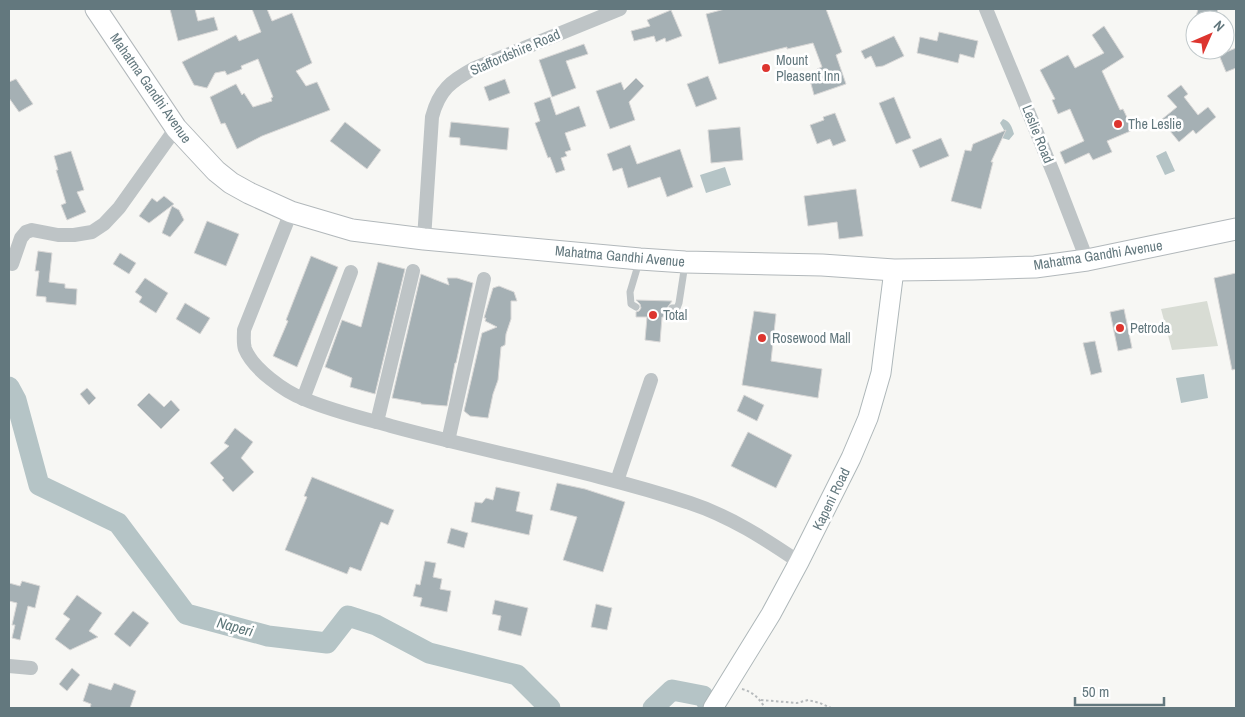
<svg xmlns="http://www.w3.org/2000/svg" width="1245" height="717" viewBox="0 0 1245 717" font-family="'Archivo Narrow',sans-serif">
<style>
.green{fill:#d8dcd4}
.water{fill:#b5c4c6}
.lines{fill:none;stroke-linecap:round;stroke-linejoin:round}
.river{stroke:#b5c4c6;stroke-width:21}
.building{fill:#a5b0b4;stroke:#d9d8d7}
.secondary-casing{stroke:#aeb7b9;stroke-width:21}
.primary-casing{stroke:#b2b8bb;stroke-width:23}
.path{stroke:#b7bbbd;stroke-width:2;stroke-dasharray:2.5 2.5;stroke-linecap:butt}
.lane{stroke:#bec4c6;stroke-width:7}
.street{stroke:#bec4c6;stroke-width:14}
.secondary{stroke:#fff;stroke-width:19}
.primary{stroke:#fff;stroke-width:21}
.poi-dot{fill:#dd352f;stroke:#fff;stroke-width:2}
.labels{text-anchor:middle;stroke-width:5;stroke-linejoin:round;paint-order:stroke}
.street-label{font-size:14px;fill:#63787e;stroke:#fff}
.poi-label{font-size:14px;fill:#63787e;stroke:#fff;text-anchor:start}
.water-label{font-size:15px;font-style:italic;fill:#5e7779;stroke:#fff}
</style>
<rect width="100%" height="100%" fill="#f7f7f4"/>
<!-- green -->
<polygon class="green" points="1207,301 1218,346 1172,350 1161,309"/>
<!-- water -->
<g class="water">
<path d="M1003 119C1010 121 1012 127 1014 134L1009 140 1002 138 1004 130 1000 123Z"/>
<polygon points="1166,151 1175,171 1165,175 1156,156"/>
<polygon points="725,167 731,185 706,193 700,175"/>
<polygon points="1204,374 1208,398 1181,403 1176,378"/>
</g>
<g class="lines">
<!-- river -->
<g class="river">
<polyline points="9,387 16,400 39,485 118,523 186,614 268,636 327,643 348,616 376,625 429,653 517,675 550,708"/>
<polyline points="653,708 672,690 703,696 711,708"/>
</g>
</g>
<!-- building -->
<g class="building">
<polygon points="170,9 195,9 198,21 214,17 218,30 178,41"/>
<polygon points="252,9 267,9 272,21 292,13 312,63 296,71 306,86 317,82 330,110 262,136 237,149 225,123 221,124 210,97 236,84 242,95 244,93 253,107 272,101 271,98 273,97 258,59 241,66 242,69 227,75 225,71 215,73 207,88 194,85 182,62 236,35 239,41 261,32"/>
<polygon points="725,9 826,9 842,52 836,55 846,84 814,95 810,80 819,77 817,69 822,67 813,43 787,49 787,47 719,64 706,14"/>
<polygon points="1198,9 1218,9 1215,20 1195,20"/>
<polygon points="671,10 682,36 666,42 665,38 656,42 654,36 634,41 631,31 650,26 647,20"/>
<polygon points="1104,26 1124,57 1102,71 1120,110 1123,109 1133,130 1107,141 1112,152 1093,160 1089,153 1065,164 1060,152 1084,141 1070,109 1058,114 1052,100 1055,99 1040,70 1068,55 1075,68 1104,53 1092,35"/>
<polygon points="939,32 978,41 974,58 960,54 958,63 917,53 920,37 937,41"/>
<polygon points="894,36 904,56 883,66 876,67 871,56 865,59 861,51"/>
<polygon points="584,44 588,54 566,61 576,88 552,97 539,60"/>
<polygon points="1236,48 1236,68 1226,72 1219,55"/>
<polygon points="708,76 717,99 696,107 687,84"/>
<polygon points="636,78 644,86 629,102 635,120 610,129 596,91 621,82 624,90"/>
<polygon points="16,79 33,104 19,112 9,98 9,82"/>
<polygon points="505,79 510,93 489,101 484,87"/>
<polygon points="1181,85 1188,94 1184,97 1198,115 1208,107 1216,117 1196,134 1193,130 1179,142 1161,120 1177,107 1167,96"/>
<polygon points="550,97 556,115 579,106 586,126 565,133 571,150 565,152 567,156 561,158 565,170 556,173 550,157 548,158 535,123 540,121 534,103"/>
<polygon points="894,97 911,138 896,144 879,103"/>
<polygon points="835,113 846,141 833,146 830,139 817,144 810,125 824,120 823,117"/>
<polygon points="345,122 381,150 367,169 330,141"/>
<polygon points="451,122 509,128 507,150 460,145 460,138 449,137"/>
<polygon points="740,127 743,160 711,163 708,130"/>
<polygon points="1006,130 991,162 993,162 981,209 951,201 965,150 971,151 973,144"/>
<polygon points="941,138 949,156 920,168 912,150"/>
<polygon points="630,145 637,164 680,149 693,187 667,197 660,177 628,188 622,168 613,171 607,154"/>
<polygon points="71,151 84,190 77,192 86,212 67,220 61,205 66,203 56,170 58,170 54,156"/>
<polygon points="856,189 863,236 839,239 837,222 808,226 804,196"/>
<polygon points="164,196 174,204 149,223 139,216 152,198 157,202"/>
<polygon points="172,206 179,210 184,220 170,237 162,233"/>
<polygon points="207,221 239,234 226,266 194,253"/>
<polygon points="38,251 52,253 49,282 65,284 65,288 77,289 76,305 46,302 46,297 36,296 39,271 35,271"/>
<polygon points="120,253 136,263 129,274 113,264"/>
<polygon points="311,256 338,267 297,367 273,356 288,321 286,320"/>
<polygon points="378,262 405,269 375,394 350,387 352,378 325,367 342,320 361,327"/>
<polygon points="1236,273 1236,369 1232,370 1214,278"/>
<polygon points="421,274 449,285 447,278 457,278 473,283 456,363 455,363 447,406 421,404 421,403 392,398"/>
<polygon points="145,278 168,293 156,313 139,302 142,297 135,292"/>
<polygon points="499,286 514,292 517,301 511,301 511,319 506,334 505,345 501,347 498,380 493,394 488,418 470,416 464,411 482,333 497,327 485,321 486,318 484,318 493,288"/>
<polygon points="636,300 672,301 667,308 668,311 671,313 671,318 662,317 660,342 645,340 647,317 636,317 636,312 639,311 641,308 640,304"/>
<polygon points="185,303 210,318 200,334 176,319"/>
<polygon points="1124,309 1132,348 1118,351 1110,312"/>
<polygon points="754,311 776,314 771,361 822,369 818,398 742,385"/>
<polygon points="1095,341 1102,372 1091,375 1083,343"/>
<polygon points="87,388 96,398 89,405 80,394"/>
<polygon points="149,393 164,407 171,400 180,410 161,429 137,405"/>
<polygon points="744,395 764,405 757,421 737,411"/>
<polygon points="235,428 253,442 241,458 254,472 233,492 222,480 224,478 210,463 229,446 224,443"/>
<polygon points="748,432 792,455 776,488 731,466"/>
<polygon points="312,477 394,510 388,525 381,522 361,571 350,567 347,574 285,550 307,497 304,496"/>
<polygon points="557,483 585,489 625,502 603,572 563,560 577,517 550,510"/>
<polygon points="496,487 520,492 516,511 533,515 529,535 471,522 475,502 482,503 486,498 493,500"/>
<polygon points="451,528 468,533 464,548 447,543"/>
<polygon points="425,561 436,563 433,577 442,579 440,589 451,591 447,612 420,606 422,598 413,596 416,584 420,585"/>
<polygon points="22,581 40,586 35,608 28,606 20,640 12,638 15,625 12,625 17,603 9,601 9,583 20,586"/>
<polygon points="77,595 102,613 89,631 98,637 70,650 55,639 70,619 63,614"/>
<polygon points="495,600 528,608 521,636 498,630 501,616 492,614"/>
<polygon points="596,604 612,608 607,630 591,627"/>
<polygon points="133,611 149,623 130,647 114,634"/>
<polygon points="72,668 80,675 67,691 59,684"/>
<polygon points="89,683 111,690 114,683 136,691 130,708 90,708 91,704 83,701"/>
</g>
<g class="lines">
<!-- secondary casing -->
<g class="secondary-casing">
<polyline id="secondary" points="713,708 771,614 799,562 851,458 868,418 881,373 894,270"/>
</g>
<!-- primary casing -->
<g class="primary-casing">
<polyline id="primary" points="96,9 176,128 216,171 231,183 249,193 291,212 352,230 424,239 640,259 685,262 822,265 894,270 973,269 1035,267 1087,260 1236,229"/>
</g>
<!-- path -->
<g class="path">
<path d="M742 689C753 692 759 698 765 708"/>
<polyline points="761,700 797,703 808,700 820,703 831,708"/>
</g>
<!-- lane -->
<g class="lane">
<polyline points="636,307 631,304 630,292 639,262"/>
<polyline points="672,308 677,308 679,303 685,264"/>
</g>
<!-- street -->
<g class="street">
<polyline points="986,9 1055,177 1087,260"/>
<path d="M291 212 244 330C244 336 243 343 245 349 253 369 285 392 304 399 332 411 362 418 391 426 490 453 592 471 690 503 730 516 765 539 799 562"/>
<path d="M424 239 432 117C439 90 451 81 475 68L620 9"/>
<polyline points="12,264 21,238 26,232 32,230 58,235 74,235 92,232 104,224 119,208 176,128"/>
<polyline points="303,399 351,272"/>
<polyline points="377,422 413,271"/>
<polyline points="448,441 484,279"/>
<polyline points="617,481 651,380"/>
<polyline points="9,666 31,668"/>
</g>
<!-- secondary -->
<use href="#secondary" class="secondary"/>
<!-- primary -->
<use href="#primary" class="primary"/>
</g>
<!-- markers -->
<g class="poi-dot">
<circle cx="766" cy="68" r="5"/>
<circle cx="1118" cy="124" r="5"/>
<circle cx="653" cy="315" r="5"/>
<circle cx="1120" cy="328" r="5"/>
<circle cx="762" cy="338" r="5"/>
</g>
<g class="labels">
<!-- street labels -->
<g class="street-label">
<text transform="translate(515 52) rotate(-23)" y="5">Staffordshire Road</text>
<text transform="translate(151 88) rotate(55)" y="5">Mahatma Gandhi Avenue</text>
<text transform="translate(1038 134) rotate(68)" y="5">Leslie Road</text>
<text transform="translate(1098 255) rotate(-9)" y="5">Mahatma Gandhi Avenue</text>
<text transform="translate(620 256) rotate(5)" y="5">Mahatma Gandhi Avenue</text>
<text transform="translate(831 499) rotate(-64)" y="5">Kapeni Road</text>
</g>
<!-- poi labels -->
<g class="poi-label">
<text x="776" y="65">Mount<tspan x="776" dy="16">Pleasent Inn</tspan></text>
<text x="1128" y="129">The Leslie</text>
<text x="663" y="320">Total</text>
<text x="1130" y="333">Petroda</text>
<text x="772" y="343">Rosewood Mall</text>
</g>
<!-- water labels -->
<g class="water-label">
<text transform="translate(235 627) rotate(15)" y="5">Naperi</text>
</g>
</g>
<!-- border -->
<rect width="1245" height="717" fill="none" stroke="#63787e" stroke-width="20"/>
<!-- north arrow -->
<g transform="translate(1210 35) rotate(45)"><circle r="24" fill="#ffffff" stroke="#c1c9cb"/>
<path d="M0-4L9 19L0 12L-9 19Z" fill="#dd352f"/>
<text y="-8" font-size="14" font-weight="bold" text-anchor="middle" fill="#63787e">N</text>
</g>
<!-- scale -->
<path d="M1075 697v8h89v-8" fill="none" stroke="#63787e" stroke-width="2.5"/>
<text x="1082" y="697" font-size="15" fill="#63787e" stroke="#ffffff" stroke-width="4" paint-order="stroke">50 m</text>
</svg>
